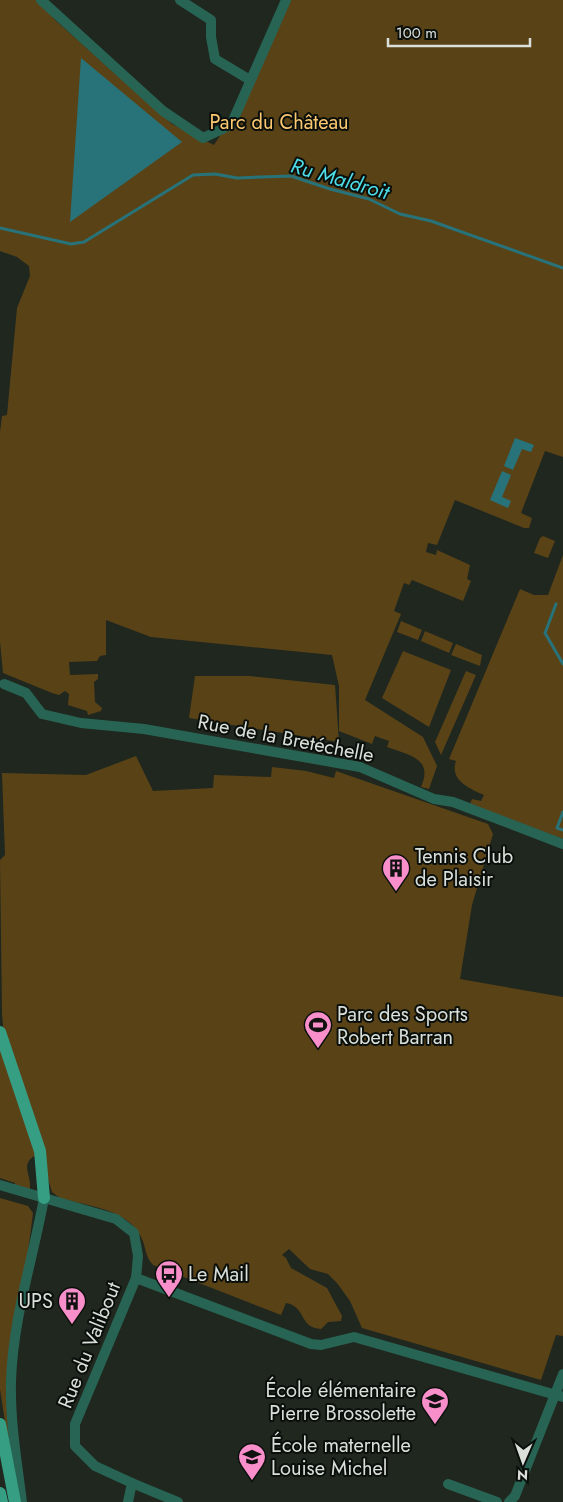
<svg xmlns="http://www.w3.org/2000/svg" width="563" height="1502" viewBox="0 0 563 1502" font-family="Jost,sans-serif">
<style>
.green{fill:#5a4217}
.water{fill:#277379}
.lines{fill:none;stroke-linecap:round;stroke-linejoin:round}
.stream{stroke:#277379;stroke-width:3}
.street{stroke:#286454;stroke-width:10}
.primary{stroke:#369e83;stroke-width:12}
.labels{text-anchor:middle;stroke-width:4;stroke-linejoin:round;paint-order:stroke}
.park-label{font-size:20px;fill:#fcc970;stroke:#0b0f0b}
.street-label{font-size:20px;fill:#dae0d9;stroke:#0b0f0b}
.poi-label{font-size:20px;fill:#dae0d9;stroke:#0b0f0b;text-anchor:start}
.water-label{font-size:21px;font-style:italic;fill:#4ddeea;stroke:#0b0f0b}
</style>
<rect width="100%" height="100%" fill="#1f271e"/>
<!-- green -->
<g class="green">
<path d="M0 0H37L55 20 172 124 214 145 225 128 284 0H563V457L545 451 521 513 532 518 529 528H524L455 500 437 545 428 543 426 552 436 555 437 550 470 565 467 579 471 581 463 601 412 580 409 585 404 583 394 611 401 614 365 700 423 737 437 766 429 789 421 787C434 758 408 755 387 747L389 741 375 736 372 744 339 731V686L332 655 151 637 106 620V655L100 656 97 661 69 662 70 675 98 674V679L94 682 95 702 102 708 101 711 88 715 87 711 68 705 69 694 65 691 59 695 52 693 3 673 0 642V432L2 416 7 415 17 308 30 276 29 266 17 257 0 251Z"/>
<polygon points="543,536 555,541 548,558 534,553 540,538"/>
<path d="M563 555V839L470 804 472 799 481 801 484 795C470 789 449 780 456 761L449 759 520 589 534 595H548Z"/>
<polygon points="401,621 422,630 418,640 397,632"/>
<polygon points="425,631 453,643 449,653 421,641"/>
<polygon points="456,644 482,655 480,666 451,655"/>
<polygon points="403,651 451,670 429,727 382,698"/>
<polygon points="466,671 476,675 441,755 435,742"/>
<polygon points="195,676 250,676 335,685 339,742 189,718"/>
<path d="M136 756 153 791 213 788 214 775 271 777 272 767 306 771 334 778 336 771 488 824 493 834 472 905 460 979 563 997V1336L556 1335 541 1380 362 1328 350 1301 337 1283 328 1274 310 1269 289 1249 282 1255 286 1258 291 1268 327 1288 342 1316 341 1321 328 1322 321 1329C299 1328 306 1306 286 1303L281 1315 153 1265C145 1257 146 1246 141 1237 128 1209 87 1206 60 1198L52 1192 4 1036 2 1014 0 860 5 855 2 773 86 775Z"/>
<path d="M0 1044 36 1155C19 1164 32 1175 30 1189L15 1185V1183L0 1178Z"/>
<polygon points="0,1198 28,1206 33,1213 26,1267 9,1437 7,1435 0,1389"/>
</g>
<!-- water -->
<g class="water">
<polygon points="81,58 182,142 70,222"/>
<polygon points="515,438 534,445 531,452 522,449 513,470 504,466"/>
<polygon points="502,471 511,475 502,497 511,501 508,508 490,500"/>
</g>
<g class="lines">
<!-- stream -->
<g class="stream">
<polyline points="0,228 71,244 84,242 193,175 215,174 237,178 291,176 330,189 369,199 400,214 431,221 563,268"/>
<polyline points="556,604 545,633 563,664"/>
<polyline points="563,812 557,828 563,830"/>
</g>
<!-- street -->
<g class="street">
<polyline points="41,0 163,111 203,138 231,125 286,0"/>
<polyline points="180,0 211,20 211,37 215,59 250,80"/>
<polyline points="4,684 26,693 42,714 81,723 144,729 360,767 434,799 453,802 563,844"/>
<polyline points="0,1185 116,1219 134,1233 138,1256 136,1278 311,1344 321,1345 354,1337 563,1397"/>
<polyline points="132,1483 178,1502"/>
<polyline points="448,1484 497,1502"/>
<path d="M22 1502C17 1462 10 1422 11 1381 13 1318 33 1259 44 1198"/>
<polyline points="128,1502 132,1483 95,1466 75,1446 75,1424 136,1278"/>
<polyline points="509,1502 515,1496 563,1374"/>
</g>
<!-- primary -->
<g class="primary">
<polyline points="0,1032 40,1151 44,1198"/>
<polyline points="0,1424 15,1502"/>
<polyline points="0,1493 2,1502"/>
</g>
</g>
<!-- icons -->
<defs>
<g id="building-pin" transform="scale(1.4375)"><path d="M0 17L-7.5 6A9.5 9.5 0 1 1 7.5 6Z" fill="#f98fca" stroke="#0b0f0b"/><path d="M-4-6H4V6H1V3H-1V6H-4ZM-2.5-4.3h1.7v1.8h-1.7ZM.8-4.3h1.7v1.8H.8ZM-2.5-1h1.7V.8h-1.7ZM.8-1h1.7V.8H.8Z" fill="#111"/></g>
<g id="stadium-pin" transform="scale(1.4375)"><path d="M0 17L-7.5 6A9.5 9.5 0 1 1 7.5 6Z" fill="#f98fca" stroke="#0b0f0b"/><path d="M0-5a6.5 5 0 1 0 0 10a6.5 5 0 1 0 0-10ZM-3.5-1.8h7v3.6h-7Z" fill="#111"/></g>
<g id="bus-pin" transform="scale(1.4375)"><path d="M0 17L-7.5 6A9.5 9.5 0 1 1 7.5 6Z" fill="#f98fca" stroke="#0b0f0b"/><path d="M-5-6H5V4H4V6H2V4H-2V6H-4V4H-5ZM-3.5-4V0h7V-4ZM-3.5 1.2v1.5H-2V1.2ZM2 1.2v1.5H3.5V1.2Z" fill="#111"/></g>
<g id="school-pin" transform="scale(1.4375)"><path d="M0 17L-7.5 6A9.5 9.5 0 1 1 7.5 6Z" fill="#f98fca" stroke="#0b0f0b"/><path d="M0-5L7-2L0 1L-7-2ZM-4 1L0 2.5L4 1V4Q0 6-4 4Z" fill="#111"/></g>
</defs>
<g fill-rule="evenodd">
<use href="#building-pin" x="396" y="868"/>
<use href="#stadium-pin" x="318" y="1025"/>
<use href="#bus-pin" x="169" y="1274"/>
<use href="#building-pin" x="72" y="1301"/>
<use href="#school-pin" x="435" y="1401"/>
<use href="#school-pin" x="252" y="1457"/>
</g>
<g class="labels">
<!-- park labels -->
<g class="park-label">
<text x="279" y="129">Parc du Château</text>
</g>
<!-- street labels -->
<g class="street-label">
<text transform="translate(286 738) rotate(11)" y="7">Rue de la Bretéchelle</text>
<text transform="translate(89 1345) rotate(-68)" y="7">Rue du Valibout</text>
</g>
<!-- poi labels -->
<g class="poi-label">
<text x="415" y="863">Tennis Club<tspan x="415" dy="23">de Plaisir</tspan></text>
<text x="337" y="1021">Parc des Sports<tspan x="337" dy="23">Robert Barran</tspan></text>
<text x="188" y="1281">Le Mail</text>
<text x="53" y="1308" text-anchor="end">UPS</text>
<text x="416" y="1397" text-anchor="end">École élémentaire<tspan x="416" dy="23">Pierre Brossolette</tspan></text>
<text x="271" y="1452">École maternelle<tspan x="271" dy="23">Louise Michel</tspan></text>
</g>
<!-- water labels -->
<g class="water-label">
<text transform="translate(340 179) rotate(16)" y="7">Ru Maldroit</text>
</g>
</g>
<!-- north arrow -->
<g transform="translate(523 1462) rotate(182)" stroke="#0b0f0b" stroke-width="4" paint-order="stroke">
<path d="M0-4L9 19L0 12L-9 19Z" fill="#dae0d9"/>
<text y="-8" font-size="14" font-weight="bold" text-anchor="middle" fill="#dae0d9">N</text>
</g>
<!-- scale -->
<path d="M388 38v8h142v-8" fill="none" stroke="#dae0d9" stroke-width="2.5"/>
<text x="396" y="38" font-size="15" fill="#dae0d9" stroke="#0b0f0b" stroke-width="4" paint-order="stroke">100 m</text>
</svg>
